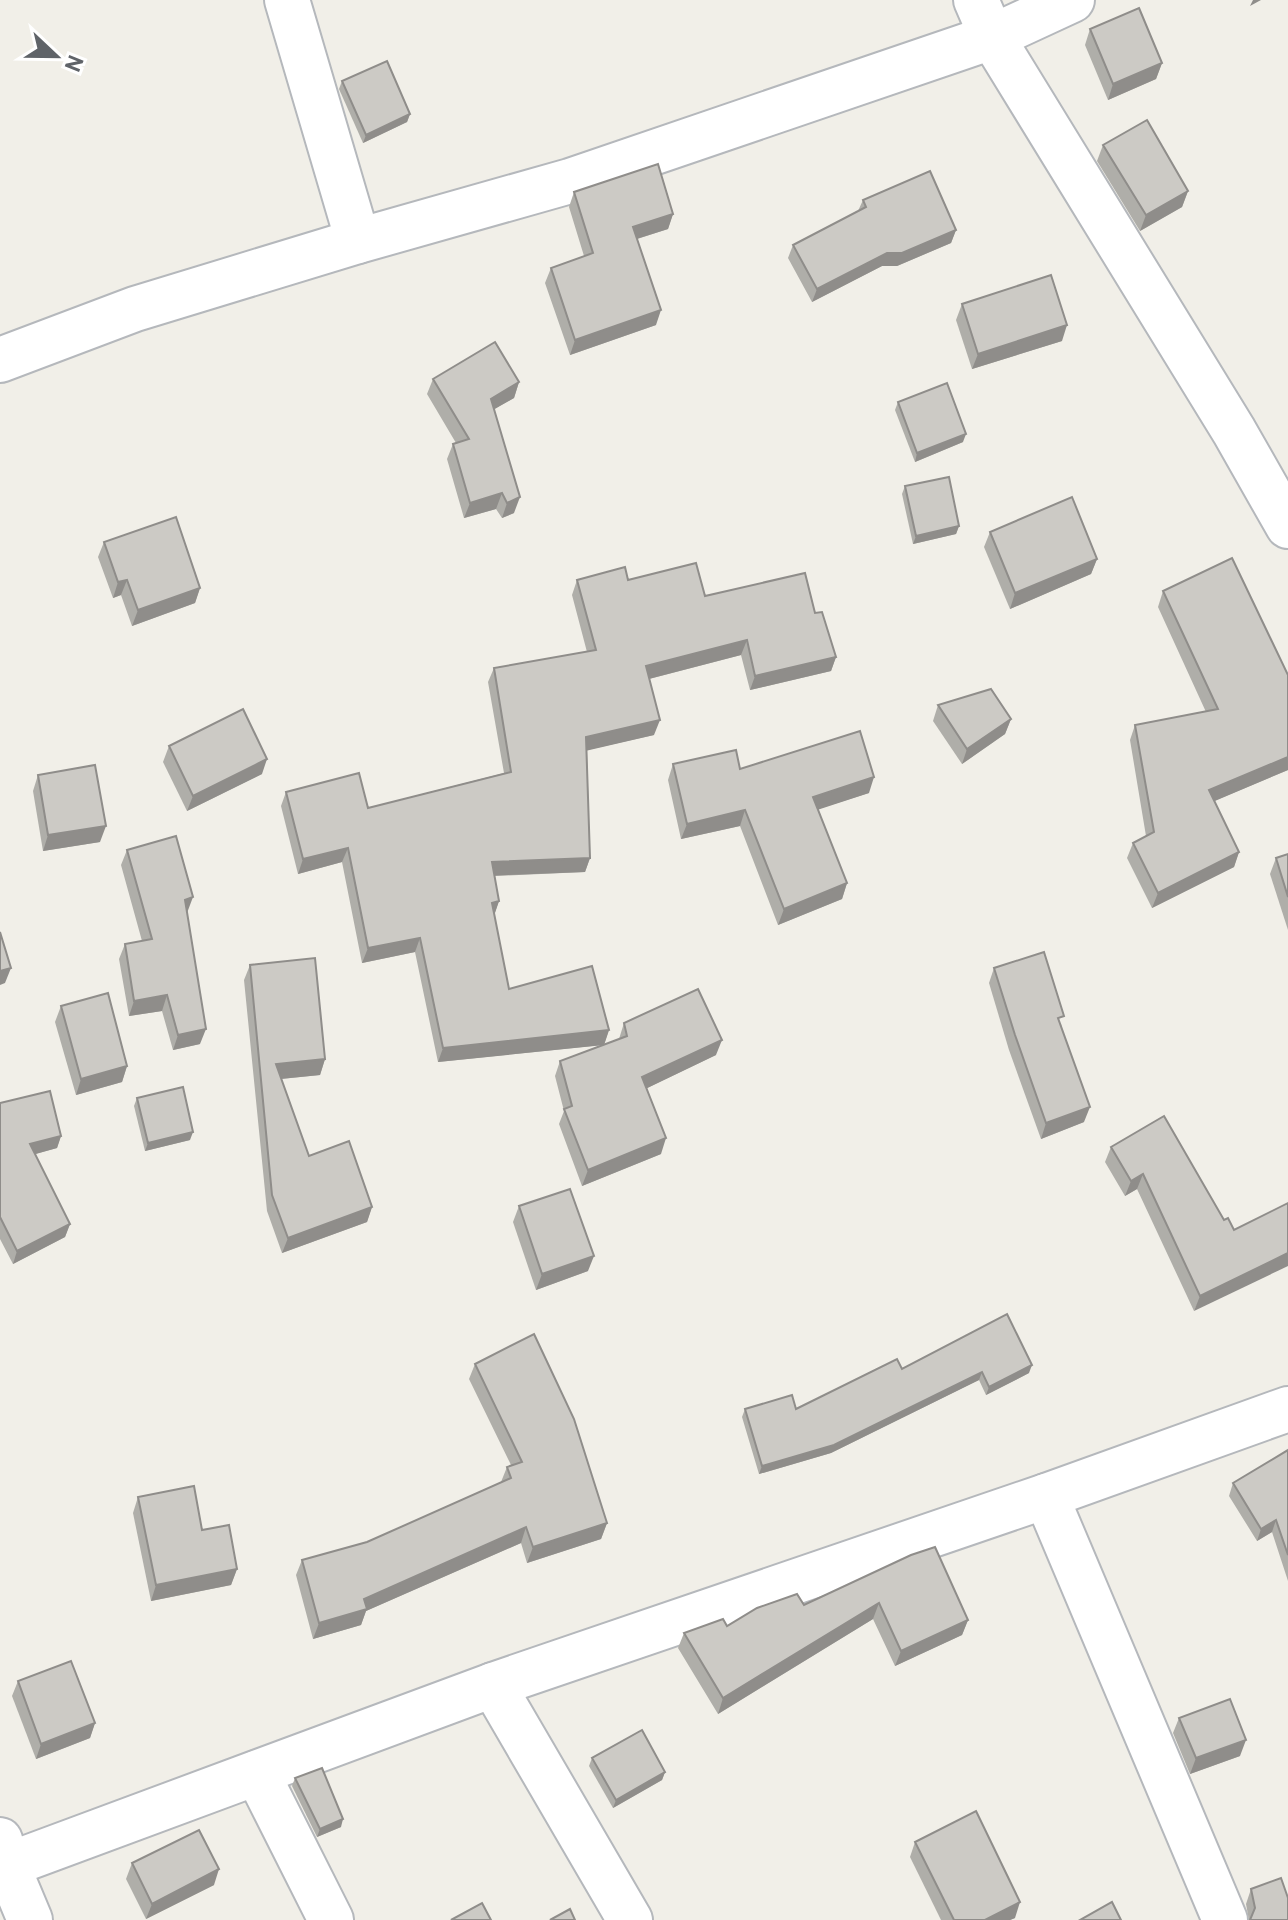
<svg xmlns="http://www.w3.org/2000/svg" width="1288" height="1920" viewBox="0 0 1288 1920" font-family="Overpass,sans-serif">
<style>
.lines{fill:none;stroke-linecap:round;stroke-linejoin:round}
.minor-casing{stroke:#b5b8bc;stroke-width:48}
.minor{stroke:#fff;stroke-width:44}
.wall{fill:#afaea9}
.shaded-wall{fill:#8f8d8a}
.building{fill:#cccac5;stroke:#8f8d8a;stroke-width:2}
</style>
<rect width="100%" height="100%" fill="#f1efe8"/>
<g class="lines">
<!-- minor casing -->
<g class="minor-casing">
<g id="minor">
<polyline points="287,0 358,241"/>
<polyline points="976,0 992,37 1234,431 1288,526"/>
<polyline points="0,360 135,309 358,241 570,181 992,37 1072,0"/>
<polyline points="1046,1496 1225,1920"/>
<polyline points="493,1685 630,1920"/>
<polyline points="257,1773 331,1920"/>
<polyline points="0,1840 7,1865 30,1920"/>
<polyline points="0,1868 493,1685 1046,1496 1288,1409"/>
</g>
</g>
<!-- minor -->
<use href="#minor" class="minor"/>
</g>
<!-- wall -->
<g class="wall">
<polygon points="1090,29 1162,63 1156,79 1108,100 1085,45"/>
<polygon points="342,81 410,114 407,122 363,143 339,89"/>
<polygon points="1103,145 1188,191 1182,207 1140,231 1097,161"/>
<polygon points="574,192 673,214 668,229 637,239 656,325 570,355 545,283 551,268 584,256 569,207"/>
<polygon points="863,200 956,230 951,243 897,266 882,266 812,302 788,258 793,245 858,211"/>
<polygon points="962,304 1062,341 972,369 956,320"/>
<polygon points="433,379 519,382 514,398 494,409 514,513 502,518 496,509 464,518 447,459 453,444 456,443 427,394"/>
<polygon points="898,402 963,442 915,462 895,410"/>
<polygon points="905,486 959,526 956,534 913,544 902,494"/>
<polygon points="990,532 1097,559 1091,574 1010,609 984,547"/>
<polygon points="104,542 200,588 195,603 132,626 121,595 113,598 98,557"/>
<polygon points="577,580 628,580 705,596 815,613 836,657 831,671 750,690 741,655 649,679 654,735 587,750 590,858 585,872 494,876 499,901 494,915 509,989 609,1030 604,1045 619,1039 624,1023 716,1055 647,1088 661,1154 582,1186 559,1124 564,1111 555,1076 560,1061 602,1045 438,1062 415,952 362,963 342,862 298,874 281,806 286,792 368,808 504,773 488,682 494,668 587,652 572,595"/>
<polygon points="1163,591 1288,675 1288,770 1214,801 1239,852 1234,867 1152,908 1127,858 1133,843 1146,836 1130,740 1135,725 1206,712 1158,607"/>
<polygon points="938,705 1011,719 1005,734 962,764 933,721"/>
<polygon points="169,746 262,774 187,811 163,762"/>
<polygon points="673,764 740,769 869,793 818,809 847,883 842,899 778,925 740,826 681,839 668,780"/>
<polygon points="38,775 100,842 43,851 33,791"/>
<polygon points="127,850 187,913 200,1044 173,1050 162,1011 129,1016 119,959 125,944 142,941 121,865"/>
<polygon points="1288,854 1288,930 1270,874 1276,858"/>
<polygon points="250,965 325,1059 320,1075 281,1079 309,1156 372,1207 367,1222 282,1253 267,1211 244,980"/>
<polygon points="994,968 1061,1024 1084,1122 1041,1139 1009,1050 989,983"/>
<polygon points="61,1006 127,1066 122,1082 76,1095 55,1022"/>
<polygon points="137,1098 190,1140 145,1151 134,1106"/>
<polygon points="0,1103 61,1136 57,1148 35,1154 70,1224 65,1237 13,1264 0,1239"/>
<polygon points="1111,1147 1224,1220 1234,1230 1194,1311 1137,1189 1125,1196 1105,1162"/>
<polygon points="519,1206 588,1271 536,1290 513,1222"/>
<polygon points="475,1364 607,1523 601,1539 527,1563 521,1543 366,1611 361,1625 313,1639 296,1575 302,1560 367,1542 501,1482 507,1467 511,1465 469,1379"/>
<polygon points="902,1369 1029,1373 986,1395 979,1380 831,1453 759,1474 742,1417 745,1409 796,1409"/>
<polygon points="1288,1450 1288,1581 1272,1532 1257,1541 1229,1496 1233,1483"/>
<polygon points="138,1497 202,1530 237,1569 231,1585 151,1601 133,1513"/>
<polygon points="911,1555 968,1620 962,1635 895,1666 873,1619 718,1714 678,1648 684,1633 727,1626 804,1605"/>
<polygon points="18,1681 95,1723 90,1738 36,1759 12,1696"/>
<polygon points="1179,1718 1240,1756 1190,1774 1173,1733"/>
<polygon points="592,1758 665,1772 662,1780 613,1808 589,1766"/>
<polygon points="295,1778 341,1827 317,1837 292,1786"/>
<polygon points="915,1842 1015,1918 1010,1920 941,1920 910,1857"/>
<polygon points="132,1863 214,1885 146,1919 126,1879"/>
<polygon points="1251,1889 1288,1898 1249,1920 1246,1904"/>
</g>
<!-- shaded-wall -->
<g class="shaded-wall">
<polygon points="1253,0 1261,0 1250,6"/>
<polygon points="1162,63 1156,79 1108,100 1113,84"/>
<polygon points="410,114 407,122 363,143 366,135"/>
<polygon points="1188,191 1182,207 1140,231 1146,215"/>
<polygon points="673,214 668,229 627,242 633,227"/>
<polygon points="956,230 951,243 897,266 882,266 812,302 817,289 887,253"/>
<polygon points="661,310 656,325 570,355 575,340"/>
<polygon points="1067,325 1062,341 972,369 978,354"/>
<polygon points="519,382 514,398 486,414 491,399"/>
<polygon points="966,434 963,442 915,462 917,453"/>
<polygon points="502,493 496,509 464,518 470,503"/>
<polygon points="520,497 514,513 502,518 507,503"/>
<polygon points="959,526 956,534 913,544 916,536"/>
<polygon points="1097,559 1091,574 1010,609 1015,593"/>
<polygon points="127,580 121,595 113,598 118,582"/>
<polygon points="200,588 195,603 132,626 138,610"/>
<polygon points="747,640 741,655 641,681 646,666"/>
<polygon points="836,657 831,671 750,690 755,676"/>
<polygon points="1011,719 1005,734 962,764 967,749"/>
<polygon points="660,720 654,735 581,752 586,737"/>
<polygon points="1288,757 1288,770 1203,806 1209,790"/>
<polygon points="267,759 262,774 187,811 193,796"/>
<polygon points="874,777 869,793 808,813 813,797"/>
<polygon points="745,810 740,826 681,839 687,824"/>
<polygon points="106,826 100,842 43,851 48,835"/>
<polygon points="348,848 342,862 298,874 303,859"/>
<polygon points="1239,852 1234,867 1152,908 1158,893"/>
<polygon points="590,858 585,872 486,876 492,862"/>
<polygon points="847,883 842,899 778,925 784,909"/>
<polygon points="193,897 187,913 185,900"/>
<polygon points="499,901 494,916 492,903"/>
<polygon points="420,938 415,952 362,963 368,948"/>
<polygon points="11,968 5,983 0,985 0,971"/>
<polygon points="167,995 162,1011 129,1016 134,1001"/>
<polygon points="206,1029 200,1044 173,1050 178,1035"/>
<polygon points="609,1030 604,1045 438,1062 443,1048"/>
<polygon points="722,1040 716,1055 637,1093 642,1077"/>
<polygon points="325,1059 320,1075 270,1080 276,1064"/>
<polygon points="127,1066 122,1082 76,1095 81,1079"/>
<polygon points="1090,1107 1084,1122 1041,1139 1046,1123"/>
<polygon points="193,1132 190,1140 145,1151 148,1143"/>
<polygon points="61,1136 57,1148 25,1157 30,1144"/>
<polygon points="666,1138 661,1154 582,1186 588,1170"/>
<polygon points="1143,1174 1137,1189 1125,1196 1131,1181"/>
<polygon points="372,1207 367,1222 282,1253 288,1238"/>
<polygon points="70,1224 65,1237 13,1264 17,1251"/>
<polygon points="1288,1253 1288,1266 1194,1311 1200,1296"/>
<polygon points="594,1256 588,1271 536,1290 542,1274"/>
<polygon points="1032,1365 1029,1373 986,1395 989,1387"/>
<polygon points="982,1372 979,1380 831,1453 759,1474 762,1466"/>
<polygon points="1276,1520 1272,1532 1257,1541 1261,1529"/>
<polygon points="607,1523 601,1539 527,1563 533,1547"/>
<polygon points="526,1527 521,1543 366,1611 361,1625 313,1639 319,1623 364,1599"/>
<polygon points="237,1569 231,1585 151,1601 156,1585"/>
<polygon points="879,1603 873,1619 718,1714 723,1698"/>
<polygon points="968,1620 962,1635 895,1666 901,1651"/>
<polygon points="95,1723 90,1738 36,1759 41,1744"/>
<polygon points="1246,1740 1240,1756 1190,1774 1196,1758"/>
<polygon points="665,1772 662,1780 613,1808 616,1800"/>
<polygon points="343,1819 341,1827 317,1837 320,1829"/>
<polygon points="219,1869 214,1885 146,1919 152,1904"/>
<polygon points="1020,1902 1015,1918 1010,1920 985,1920"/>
</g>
<!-- building -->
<g class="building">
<polygon points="1139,8 1162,63 1113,84 1090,29"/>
<polygon points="387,61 410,114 366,135 342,81"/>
<polygon points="1147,120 1188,191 1146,215 1103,145"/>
<polygon points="658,164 673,214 633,227 661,310 575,340 551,268 593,253 574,192"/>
<polygon points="930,171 956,230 902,253 887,253 817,289 793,245 866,207 863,200"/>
<polygon points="1051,275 1067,325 978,354 962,304"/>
<polygon points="495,342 519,382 491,399 520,497 507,503 502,493 470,503 453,444 469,439 433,379"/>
<polygon points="947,383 966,434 917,453 898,402"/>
<polygon points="949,477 959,526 916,536 905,486"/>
<polygon points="1072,497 1097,559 1015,593 990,532"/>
<polygon points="176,517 200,588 138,610 127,580 118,582 104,542"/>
<polygon points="1232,558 1288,675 1288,757 1209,790 1239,852 1158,893 1133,843 1154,832 1135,725 1218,709 1163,591"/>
<polygon points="696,563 705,596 805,573 815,613 822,612 836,657 755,676 747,640 646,666 660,720 586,737 590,858 492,862 499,901 492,903 509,989 592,966 609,1030 443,1048 420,938 368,948 348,848 303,859 286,792 359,773 368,808 511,772 494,668 596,650 577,580 625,567 628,580"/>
<polygon points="991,689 1011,719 967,749 938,705"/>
<polygon points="243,709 267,759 193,796 169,746"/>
<polygon points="860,731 874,777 813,797 847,883 784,909 745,810 687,824 673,764 736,750 740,769"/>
<polygon points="95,765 106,826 48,835 38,775"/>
<polygon points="176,836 193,897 185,900 206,1029 178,1035 167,995 134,1001 125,944 152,939 127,850"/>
<polygon points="1288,854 1288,897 1276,858"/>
<polygon points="0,932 11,968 0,971"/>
<polygon points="1044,952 1064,1016 1058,1018 1090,1107 1046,1123 1015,1035 994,968"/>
<polygon points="315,958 325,1059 276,1064 309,1156 349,1141 372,1207 288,1238 272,1195 250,965"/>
<polygon points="698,989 722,1040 642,1077 666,1138 588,1170 564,1109 572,1106 560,1061 627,1036 624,1023"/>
<polygon points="108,993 127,1066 81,1079 61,1006"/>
<polygon points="183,1087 193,1132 148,1143 137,1098"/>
<polygon points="50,1091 61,1136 30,1144 70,1224 17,1251 0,1217 0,1103"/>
<polygon points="1164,1116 1224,1220 1228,1218 1234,1230 1288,1203 1288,1253 1200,1296 1143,1174 1131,1181 1111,1147"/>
<polygon points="570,1189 594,1256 542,1274 519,1206"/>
<polygon points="1007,1314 1032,1365 989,1387 982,1372 834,1445 762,1466 745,1409 792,1395 796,1409 897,1359 902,1369"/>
<polygon points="534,1334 574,1419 607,1523 533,1547 526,1527 364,1599 367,1609 319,1623 302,1560 367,1542 511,1478 507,1467 522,1462 475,1364"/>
<polygon points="1288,1450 1288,1555 1276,1520 1261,1529 1233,1483"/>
<polygon points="194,1486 202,1530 229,1525 237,1569 156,1585 138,1497"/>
<polygon points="935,1547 968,1620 901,1651 879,1603 723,1698 684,1633 723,1619 727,1626 757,1608 797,1594 804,1605 911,1555"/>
<polygon points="71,1661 95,1723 41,1744 18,1681"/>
<polygon points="1230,1699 1246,1740 1196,1758 1179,1718"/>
<polygon points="642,1730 665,1772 616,1800 592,1758"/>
<polygon points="322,1768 343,1819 320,1829 295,1778"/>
<polygon points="976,1811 1020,1902 985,1920 954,1920 915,1842"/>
<polygon points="199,1830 219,1869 152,1904 132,1863"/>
<polygon points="1281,1878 1288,1898 1288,1920 1250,1920 1255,1908 1251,1889"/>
<polygon points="1112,1902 1121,1920 1080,1920"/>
<polygon points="482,1903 491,1920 451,1920"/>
<polygon points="570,1909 575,1920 550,1920"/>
</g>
<!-- north arrow -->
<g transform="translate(56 56) rotate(112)" stroke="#ffffff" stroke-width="6" paint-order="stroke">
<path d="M0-6L14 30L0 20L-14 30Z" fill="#5f6368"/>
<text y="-12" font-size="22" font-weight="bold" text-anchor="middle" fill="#5f6368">N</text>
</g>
</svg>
